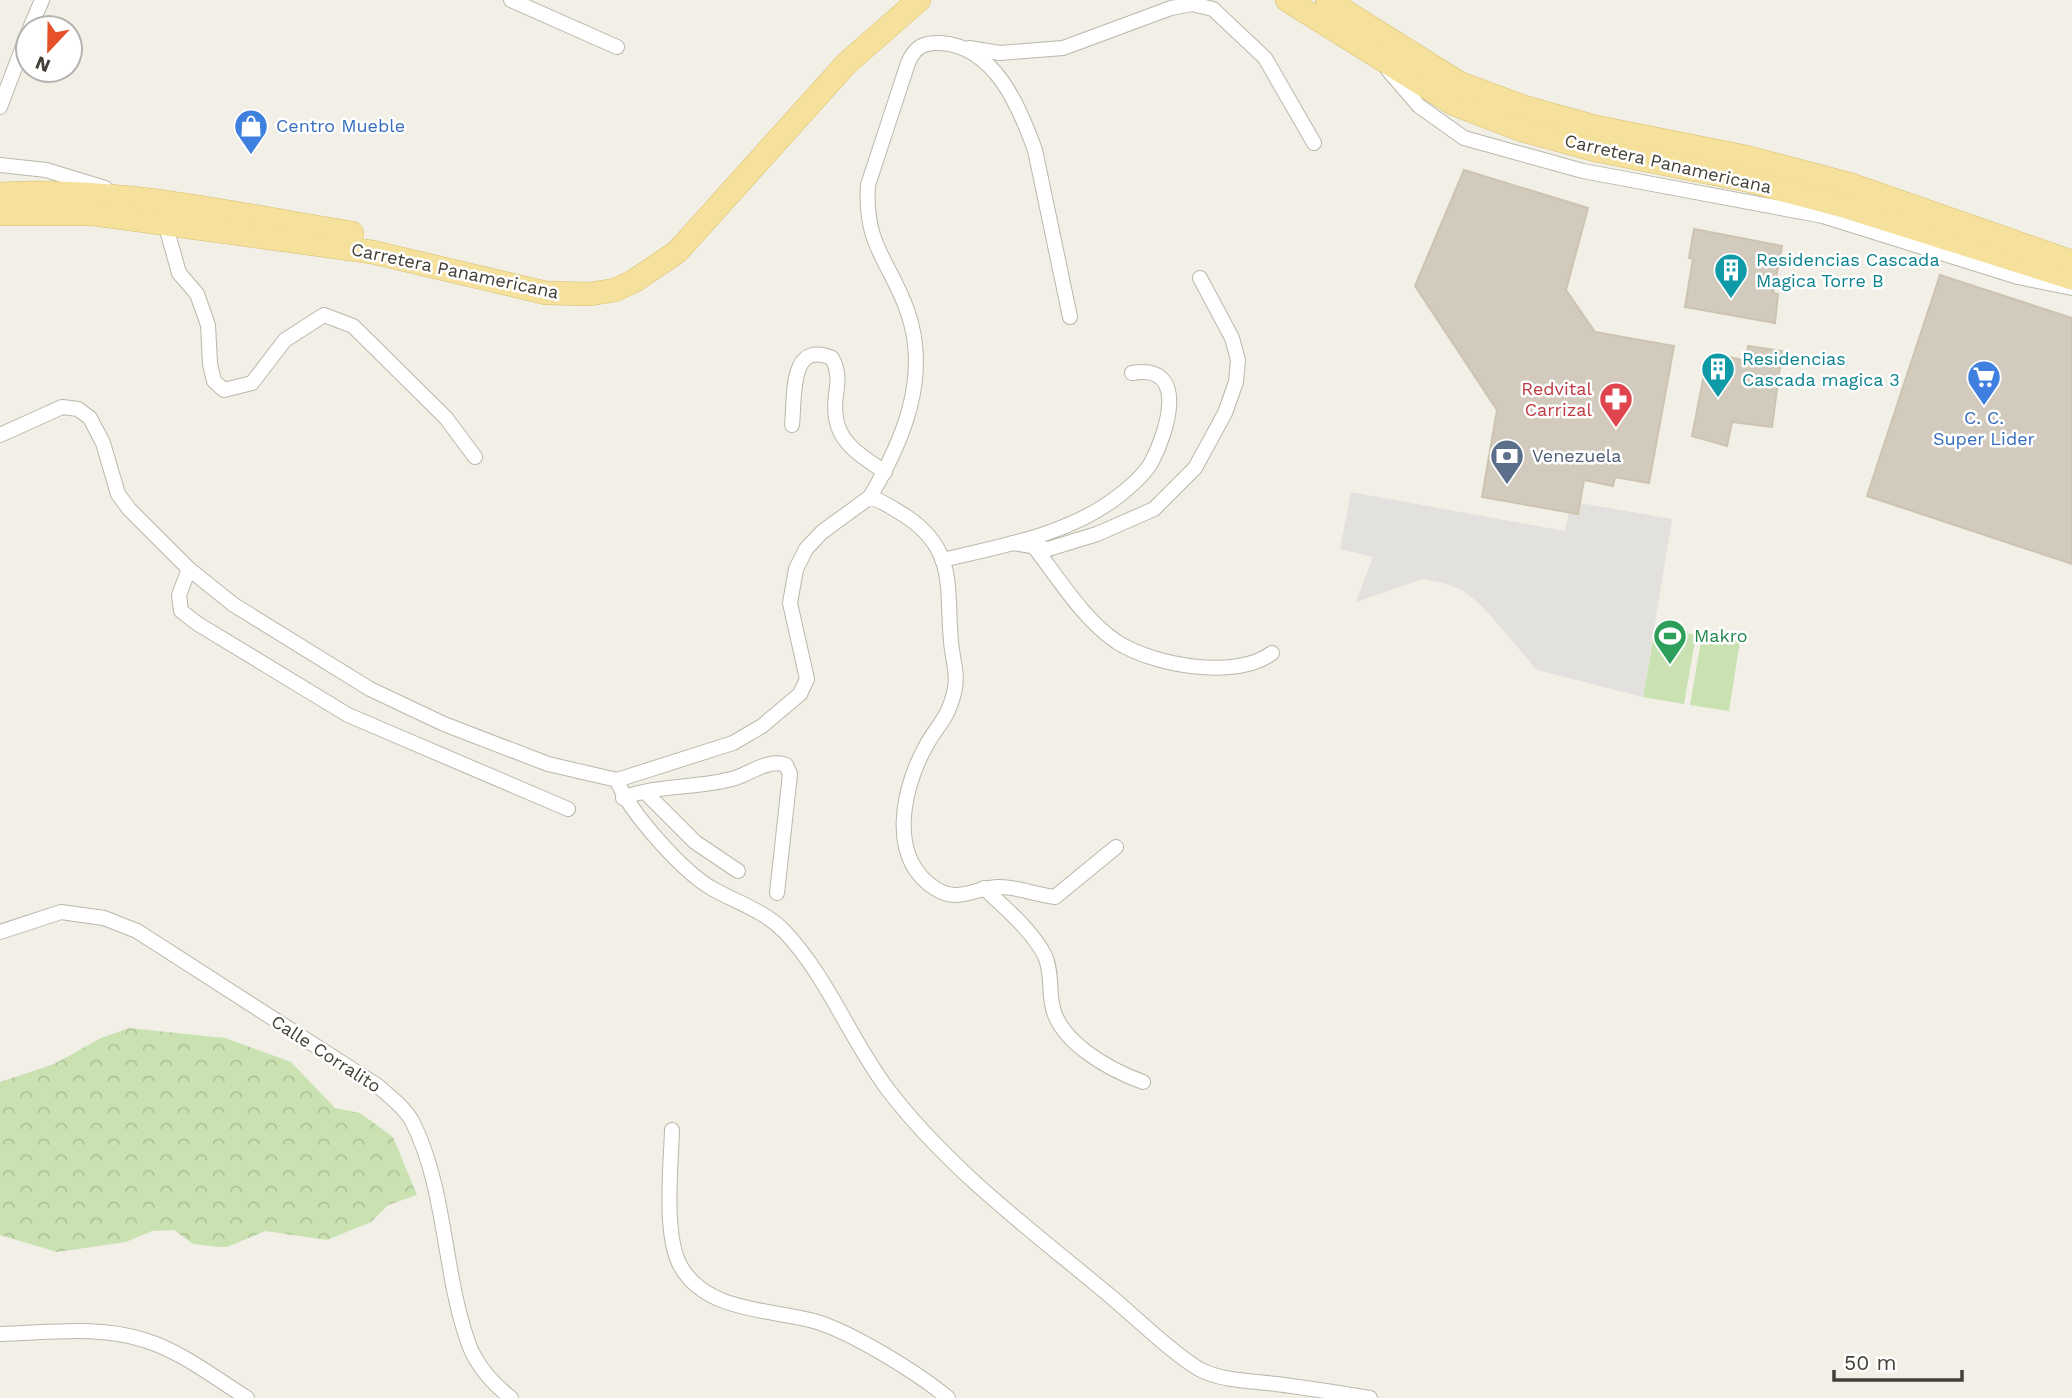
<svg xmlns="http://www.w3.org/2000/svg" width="2072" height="1398" viewBox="0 0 2072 1398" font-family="'Work Sans',sans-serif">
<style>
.forest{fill:url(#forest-crowns)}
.pitch{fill:#cae2b2}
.parking{fill:#e3e1de}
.building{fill:#d2cbbd;stroke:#ccc3b1;stroke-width:2}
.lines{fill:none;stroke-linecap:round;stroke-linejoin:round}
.street-casing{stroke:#bcb7aa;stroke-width:16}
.primary-casing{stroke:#d8bf6e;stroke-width:24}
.street{stroke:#fff;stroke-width:14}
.primary{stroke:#f5e19c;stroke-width:23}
.labels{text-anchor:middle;stroke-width:5;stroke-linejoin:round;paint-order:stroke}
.shop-label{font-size:18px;fill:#366cbe;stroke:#fff;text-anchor:start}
.street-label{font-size:18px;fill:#433f36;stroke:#fff}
.culture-label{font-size:18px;fill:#0d838f;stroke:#fff;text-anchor:start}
.health-label{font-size:18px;fill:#be3a42;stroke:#fff;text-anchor:end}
.service-label{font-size:18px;fill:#4e5e75;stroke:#fff;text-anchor:start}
.leisure-label{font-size:18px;fill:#27864d;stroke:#fff;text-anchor:start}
</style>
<defs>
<pattern id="forest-crowns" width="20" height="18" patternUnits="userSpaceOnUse" patternTransform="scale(1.75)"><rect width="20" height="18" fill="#cae2b2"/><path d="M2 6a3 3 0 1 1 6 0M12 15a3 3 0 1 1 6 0" fill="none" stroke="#afc39a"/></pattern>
</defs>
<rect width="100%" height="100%" fill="#f1efe6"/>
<!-- forest -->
<polygon class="forest" points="129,1028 225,1038 291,1062 335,1108 360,1113 393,1137 417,1195 388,1205 371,1222 327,1240 265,1231 227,1247 220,1247 193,1244 174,1230 152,1231 126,1242 57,1252 0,1235 0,1082 54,1064 101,1038"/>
<!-- pitch -->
<g class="pitch">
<polygon points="1655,628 1696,635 1684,704 1643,697"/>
<polygon points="1702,635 1740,641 1729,711 1690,705"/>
</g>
<!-- parking -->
<polygon class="parking" points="1351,492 1565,531 1569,512 1577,514 1580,503 1672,519 1643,697 1537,670 1482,606 1464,591 1444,583 1423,579 1356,602 1373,557 1340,549"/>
<!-- building -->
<g class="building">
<polygon points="1464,170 1588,208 1566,290 1595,332 1674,346 1649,483 1615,477 1613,486 1584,480 1578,514 1482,497 1497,410 1415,286"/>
<polygon points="1694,229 1782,246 1773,293 1778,294 1775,323 1685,307 1693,259 1689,258"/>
<polygon points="1940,275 2072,318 2072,564 1867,496"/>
<polygon points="1748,346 1782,351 1772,427 1732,422 1727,446 1692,436 1707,360 1717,354 1746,361"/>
</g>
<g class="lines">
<!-- street casing -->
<g class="street-casing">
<g id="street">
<polyline points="511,0 617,47"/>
<polyline points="30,28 42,0"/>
<polyline points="969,48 1000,53 1063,48 1171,8 1192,4 1213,9 1265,58 1314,143"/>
<polyline points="1388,70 1419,106 1464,138 1583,171 1823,216 2018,277 2072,288"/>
<polyline points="0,107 28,33"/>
<polyline points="0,165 46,170 105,188"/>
<polyline points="165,223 179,273 197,294 208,325 210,364 214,381 224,390 252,383 285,340 324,315 353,326 446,418 475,457"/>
<path d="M792 425C795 396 789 340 832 358 839 371 838 381 836 395 830 438 854 451 885 472"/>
<path d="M0 435 62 407 78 409 90 418 103 443 118 494 129 509 189 569 234 605 370 689 444 724 548 764 617 780 733 743 762 726 800 694 807 679 790 603 796 569 806 549 822 532 870 497C885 502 894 509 907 517 957 551 946 588 951 641 952 659 959 674 954 693 947 720 939 723 927 744 903 786 886 858 936 889 958 903 975 888 997 887 1016 886 1036 895 1055 897L1116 847"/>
<path d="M870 497C903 441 931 376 907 310 889 260 864 245 868 185L908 63C915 47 923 42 941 43 995 47 1019 106 1035 150L1070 317"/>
<polyline points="1013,543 1048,549 1097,534 1154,509 1195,468 1225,413 1236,382 1238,360 1232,338 1200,278"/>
<path d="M1035 548C1059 579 1084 620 1117 642 1155 666 1236 680 1272 653"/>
<path d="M942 560C1002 546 1072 534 1121 494 1131 486 1145 473 1151 463 1167 433 1190 363 1132 373"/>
<polyline points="189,569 179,595 181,611 198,624 348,715 568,809"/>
<path d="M617 780C628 811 684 873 713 889 738 903 765 911 785 932 828 978 849 1037 886 1087 947 1168 1031 1230 1109 1295 1133 1315 1173 1354 1199 1369 1221 1381 1252 1381 1276 1384 1308 1388 1339 1393 1370 1398"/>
<polyline points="645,792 695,842 738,871"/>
<path d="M623 798C657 784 699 789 735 778 751 773 770 758 786 765L790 774 777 893"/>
<path d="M984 888C1005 908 1032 930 1045 956 1052 972 1049 988 1052 1004 1058 1042 1110 1070 1143 1082"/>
<path d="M0 932 61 912 104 918 137 931 378 1086C389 1096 405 1108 412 1121 446 1188 443 1269 467 1339 474 1362 492 1383 511 1398"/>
<path d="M672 1130C671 1165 663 1236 681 1267 707 1312 770 1309 814 1321 852 1332 918 1373 948 1398"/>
<path d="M0 1334C47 1333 99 1325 144 1340 181 1351 215 1378 247 1398"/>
</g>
</g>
<!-- primary casing -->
<g class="primary-casing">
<g id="primary">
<polyline points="1287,0 1454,104 1522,130 1595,150 1746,180 1847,207 2072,278"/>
<polyline points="1327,0 1459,83 1524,107 1596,127 1746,157 1849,184 2069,261"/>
<path d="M0 194C118 186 237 215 352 233"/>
<polyline points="0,214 94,214 372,252 546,293 590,294 615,290 634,281 677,252 847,63 919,0"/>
</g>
</g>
<!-- street -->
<use href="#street" class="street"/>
<!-- primary -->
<use href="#primary" class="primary"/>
</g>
<!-- icons -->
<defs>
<g id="shop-pin" transform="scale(1.75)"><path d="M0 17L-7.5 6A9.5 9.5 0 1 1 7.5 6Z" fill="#3f7fe0" stroke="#fff"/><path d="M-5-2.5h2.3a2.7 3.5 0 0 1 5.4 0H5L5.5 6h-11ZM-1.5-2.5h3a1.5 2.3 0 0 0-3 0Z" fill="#fff"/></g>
<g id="building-pin" transform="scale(1.75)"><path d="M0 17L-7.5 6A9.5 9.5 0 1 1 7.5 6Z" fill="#0f9aa8" stroke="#fff"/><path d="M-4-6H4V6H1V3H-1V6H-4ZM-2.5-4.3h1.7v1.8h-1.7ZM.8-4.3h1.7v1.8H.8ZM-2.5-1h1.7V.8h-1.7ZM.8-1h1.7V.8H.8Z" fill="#fff"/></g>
<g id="supermarket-pin" transform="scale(1.75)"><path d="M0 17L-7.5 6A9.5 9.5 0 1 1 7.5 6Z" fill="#3f7fe0" stroke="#fff"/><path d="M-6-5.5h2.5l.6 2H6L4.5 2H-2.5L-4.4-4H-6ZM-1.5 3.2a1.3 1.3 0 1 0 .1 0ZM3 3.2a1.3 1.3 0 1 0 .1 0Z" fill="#fff"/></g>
<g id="pharmacy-pin" transform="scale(1.75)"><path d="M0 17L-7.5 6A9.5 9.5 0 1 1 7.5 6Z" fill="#e0444e" stroke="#fff"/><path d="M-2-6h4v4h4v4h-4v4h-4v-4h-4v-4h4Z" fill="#fff"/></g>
<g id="bank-pin" transform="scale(1.75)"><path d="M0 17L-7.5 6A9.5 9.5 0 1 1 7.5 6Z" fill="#5c6f8a" stroke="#fff"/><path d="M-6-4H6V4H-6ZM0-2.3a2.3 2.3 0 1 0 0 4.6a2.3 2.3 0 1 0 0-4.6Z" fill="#fff"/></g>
<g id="stadium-pin" transform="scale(1.75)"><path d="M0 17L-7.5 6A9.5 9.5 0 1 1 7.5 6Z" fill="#2e9e5b" stroke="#fff"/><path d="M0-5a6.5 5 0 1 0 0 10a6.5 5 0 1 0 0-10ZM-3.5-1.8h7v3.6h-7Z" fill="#fff"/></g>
</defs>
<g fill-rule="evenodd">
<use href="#shop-pin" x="251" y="126"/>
<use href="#building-pin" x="1731" y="270"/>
<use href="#building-pin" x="1718" y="369"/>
<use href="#supermarket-pin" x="1984" y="377"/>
<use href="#pharmacy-pin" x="1616" y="399"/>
<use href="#bank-pin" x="1507" y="456"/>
<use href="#stadium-pin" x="1670" y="636"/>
</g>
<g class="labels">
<!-- shop labels -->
<g class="shop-label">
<text x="276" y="132">Centro Mueble</text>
<text x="1984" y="424" text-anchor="middle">C. C.<tspan x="1984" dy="21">Super Lider</tspan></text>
</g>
<!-- street labels -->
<g class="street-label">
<text transform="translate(1668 164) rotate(13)" y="6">Carretera Panamericana</text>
<text transform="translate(455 271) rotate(12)" y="6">Carretera Panamericana</text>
<text transform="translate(326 1054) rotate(33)" y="6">Calle Corralito</text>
</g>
<!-- culture labels -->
<g class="culture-label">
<text x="1756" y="266">Residencias Cascada<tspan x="1756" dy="21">Magica Torre B</tspan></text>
<text x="1742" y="365">Residencias<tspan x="1742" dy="21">Cascada magica 3</tspan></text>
</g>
<!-- health labels -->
<g class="health-label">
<text x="1592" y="395">Redvital<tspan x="1592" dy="21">Carrizal</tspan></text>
</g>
<!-- service labels -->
<g class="service-label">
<text x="1532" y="462">Venezuela</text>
</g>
<!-- leisure labels -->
<g class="leisure-label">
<text x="1694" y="642">Makro</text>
</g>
</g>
<!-- north arrow -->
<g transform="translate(49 49) rotate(202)"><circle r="33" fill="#ffffff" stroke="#b4b2af" stroke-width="2"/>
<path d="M0-5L12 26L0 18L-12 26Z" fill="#e65129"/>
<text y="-10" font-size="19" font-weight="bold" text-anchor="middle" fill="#433f36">N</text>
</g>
<!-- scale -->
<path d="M1834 1370v10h128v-10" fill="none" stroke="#433f36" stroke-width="3.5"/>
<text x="1844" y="1370" font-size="21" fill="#433f36" stroke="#ffffff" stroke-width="5" paint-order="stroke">50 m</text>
</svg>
